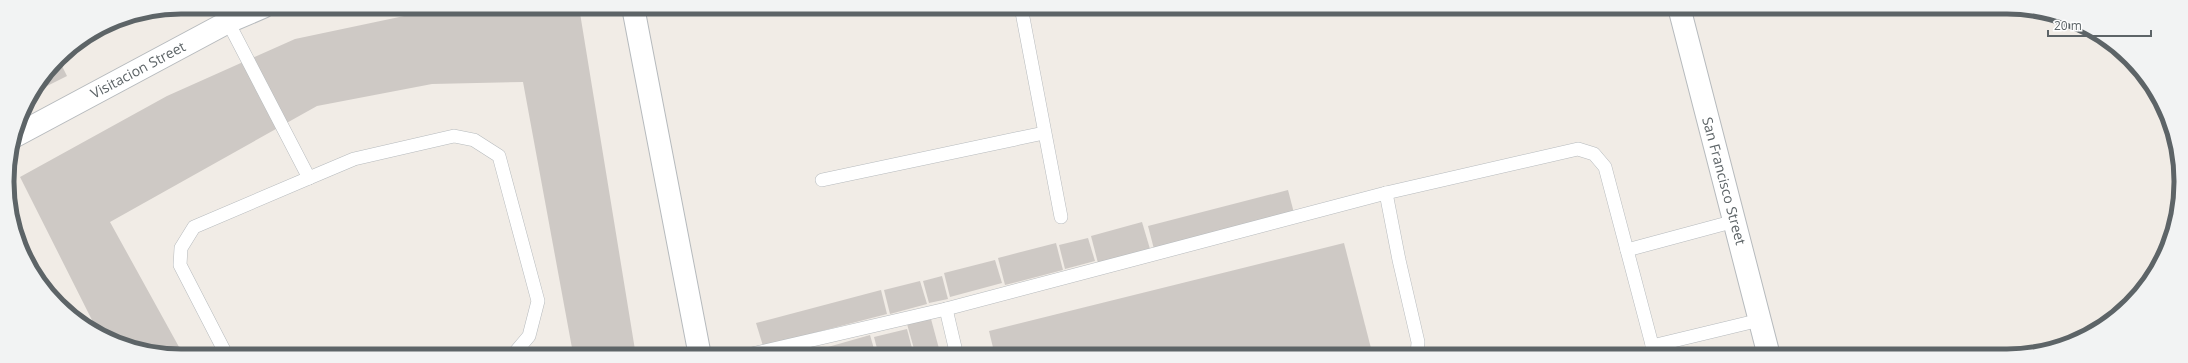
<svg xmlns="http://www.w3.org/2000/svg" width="2188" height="363" viewBox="0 0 2188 363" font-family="'Open Sans',sans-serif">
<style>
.building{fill:#cec9c5}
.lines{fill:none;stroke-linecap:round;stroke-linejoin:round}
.service-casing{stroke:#b6babd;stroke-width:14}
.minor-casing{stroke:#b6babd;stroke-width:24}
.tertiary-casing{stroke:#b6babd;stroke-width:24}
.service{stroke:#fff;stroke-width:13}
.minor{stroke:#fff;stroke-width:22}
.tertiary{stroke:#fff;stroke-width:22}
.labels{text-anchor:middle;stroke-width:4;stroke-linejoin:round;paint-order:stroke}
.street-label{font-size:14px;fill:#5d6467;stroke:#fff}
.rim{fill:none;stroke:#5d6467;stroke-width:5}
</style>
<rect width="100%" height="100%" fill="#f1ece6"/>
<!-- building -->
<g class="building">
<polygon points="182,7 195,7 179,14 176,8"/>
<polygon points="209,7 221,7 211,12"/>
<polygon points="423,12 580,13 636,356 557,356 572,348 523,82 432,84 317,106 110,222 184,356 170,356 104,338 99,334 20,177 167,96 295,39"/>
<polygon points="58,58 67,76 35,92 52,68"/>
<polygon points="1288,190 1294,213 1154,249 1148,226"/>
<polygon points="1142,222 1150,249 1098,263 1091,236"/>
<polygon points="1088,238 1095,261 1065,269 1059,245"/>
<polygon points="1056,243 1063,270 1005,285 998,258"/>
<polygon points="1344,243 1373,356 995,356 989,331"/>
<polygon points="995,260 1002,283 950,297 944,273"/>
<polygon points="942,276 948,299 929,303 923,281"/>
<polygon points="920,281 927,304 890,314 884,290"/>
<polygon points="881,290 887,314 763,346 756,323"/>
<polygon points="931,319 941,356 916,356 907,324"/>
<polygon points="907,329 914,356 879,356 874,337"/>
<polygon points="870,335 876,356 831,356 828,347"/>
<polygon points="826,347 828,356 798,356 797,354"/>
</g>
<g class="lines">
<!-- service casing -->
<g class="service-casing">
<g id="service">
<polyline points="1021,7 1061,217"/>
<polyline points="228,22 309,178 354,159 454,136 474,140 499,156 538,301 529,336 512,356"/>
<polyline points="822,180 1044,133"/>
<polyline points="1386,193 1399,260 1418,342 1417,356"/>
<polyline points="1627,250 1735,221"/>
<polyline points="946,309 957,356"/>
<polyline points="1652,346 1760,320"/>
<polyline points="227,356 180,265 181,248 194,227 309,178"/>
<polyline points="743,356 946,309 1386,193 1578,149 1594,154 1605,167 1655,356"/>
</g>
</g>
<!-- minor casing -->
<g class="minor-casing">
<polyline id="minor" points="633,7 700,356"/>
</g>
<!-- tertiary casing -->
<g class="tertiary-casing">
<g id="tertiary">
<polyline points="1679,7 1769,356"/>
<polyline points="15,136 228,22 263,7"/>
</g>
</g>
<!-- service -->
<use href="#service" class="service"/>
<!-- minor -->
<use href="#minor" class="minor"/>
<!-- tertiary -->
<use href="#tertiary" class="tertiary"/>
</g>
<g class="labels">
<!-- street labels -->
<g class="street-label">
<text transform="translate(138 70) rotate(-28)" y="5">Visitacion Street</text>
<text transform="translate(1724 181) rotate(75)" y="5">San Francisco Street</text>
</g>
</g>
<!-- crop -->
<path d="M0 0H2188V363H0ZM181 14H2007A167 167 0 0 1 2174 181V182A167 167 0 0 1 2007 349H181A167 167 0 0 1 14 182V181A167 167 0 0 1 181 14Z" fill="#f2f3f3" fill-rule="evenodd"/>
<path class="rim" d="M181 14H2007A167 167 0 0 1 2174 181V182A167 167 0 0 1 2007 349H181A167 167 0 0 1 14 182V181A167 167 0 0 1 181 14Z"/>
<!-- scale -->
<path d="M2048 30v6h103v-6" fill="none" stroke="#5d6467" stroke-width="2"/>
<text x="2054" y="30" font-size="12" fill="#5d6467" stroke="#ffffff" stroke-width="3" paint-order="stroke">20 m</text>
</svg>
